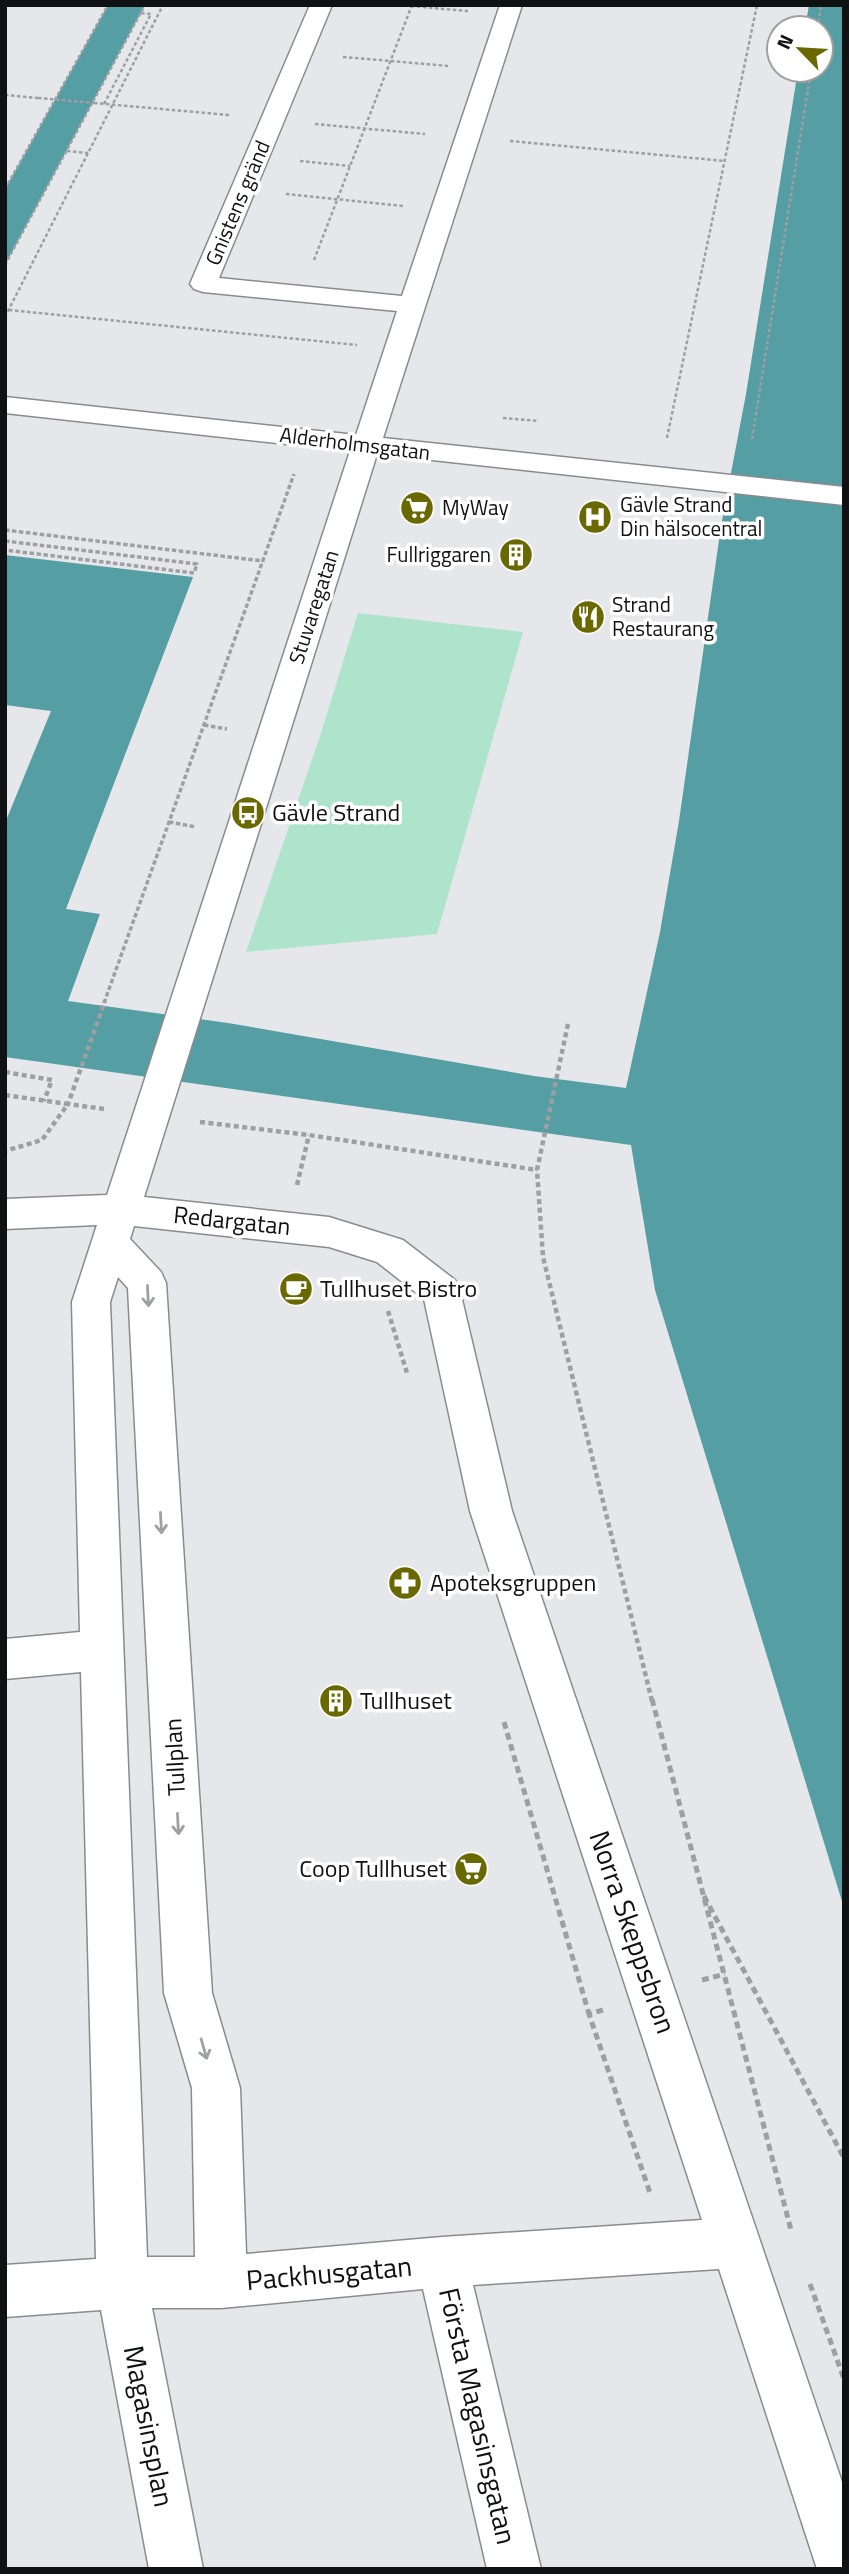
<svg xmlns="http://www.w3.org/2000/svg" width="849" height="2574" viewBox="0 0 849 2574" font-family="'Titillium Web',sans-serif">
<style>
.green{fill:#aee4cb}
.water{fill:#549ea4}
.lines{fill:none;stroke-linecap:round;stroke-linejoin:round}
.minor-casing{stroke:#8a8b8f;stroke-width:3}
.path-far3{stroke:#9e9fa2;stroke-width:2.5;stroke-dasharray:3.5 2.5;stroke-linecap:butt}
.path-far2{stroke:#9e9fa2;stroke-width:3.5;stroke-dasharray:4.5 2.5;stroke-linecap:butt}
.path-far1{stroke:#9e9fa2;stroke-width:4.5;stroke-dasharray:5 3.5;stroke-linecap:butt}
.path{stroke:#9e9fa2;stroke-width:5;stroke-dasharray:7 4.5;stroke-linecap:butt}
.minor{fill:#fff;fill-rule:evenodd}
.path-bridge{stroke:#9e9fa2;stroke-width:2.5;stroke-dasharray:3.5 2.5;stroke-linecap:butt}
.oneway{stroke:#9fa0a0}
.labels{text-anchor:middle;stroke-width:7;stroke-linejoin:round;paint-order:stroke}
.far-street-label{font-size:21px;fill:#101112;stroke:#fff}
.far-poi-label{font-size:21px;fill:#101112;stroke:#fff;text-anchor:start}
.poi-label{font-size:24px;fill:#101112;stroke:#fff;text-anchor:start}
.street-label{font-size:24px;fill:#101112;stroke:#fff}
.near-street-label{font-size:28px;fill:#101112;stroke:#fff}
</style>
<rect width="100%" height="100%" fill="#e6e7eb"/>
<!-- green -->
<polygon class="green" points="358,613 523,632 437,934 246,952 322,730"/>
<!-- water -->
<g class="water">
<polygon points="108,5 145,5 5,265 5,189"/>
<polygon points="809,5 844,5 844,1908 655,1290 631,1145 5,1057 5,823 51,711 5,705 5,555 193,577 66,909 100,914 68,1001 228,1023 534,1076 626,1088 660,932 679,821 721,526 746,394 798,70 821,70 821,28 805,28"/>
</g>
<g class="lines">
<!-- minor casing -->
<g class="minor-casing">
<path id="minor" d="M310 5H332L219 278 402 296 500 5H522L383 438 844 487V505L377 454 144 1197 329 1217 403 1240 455 1280 460 1291 512 1511 844 2488V2569H817L719 2269 473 2285 541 2569H487L423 2289 221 2308H152L203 2569H149L101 2310 5 2317V2265L96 2259 81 1672 5 1679V1639L80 1632 72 1302 97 1225 5 1229V1199L107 1195 350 451 5 413V397L356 435 397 311 203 292 194 289 190 284ZM134 1226 329 1247 377 1262 424 1299 470 1511 702 2220 442 2237 246 2254 240 2088 212 1993 166 1283 161 1272 130 1239ZM118 1277 128 1288 164 1993 192 2088 195 2257H147L110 1302Z"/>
</g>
<!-- path-far3 -->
<g class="path-far3">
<polyline points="399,5 468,11"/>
<polyline points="818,28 821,5"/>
<polyline points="343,57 449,66"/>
<polyline points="5,95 38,98"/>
<polyline points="94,103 229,115"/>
<polyline points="104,104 151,14 140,13"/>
<polyline points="315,124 425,134"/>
<polyline points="510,141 725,161"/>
<polyline points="67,151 88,153"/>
<polyline points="300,161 350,166"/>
<polyline points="5,189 108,5"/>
<polyline points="286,194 403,206"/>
<polyline points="314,260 412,5"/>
<polyline points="5,265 145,5"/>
<polyline points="9,310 357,345"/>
<polyline points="5,317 163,5"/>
<polyline points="503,418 539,421"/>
<polyline points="667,438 757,5"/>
<polyline points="752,439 811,70"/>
</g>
<!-- path-far2 -->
<g class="path-far2">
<polyline points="5,530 263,561"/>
<polyline points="5,541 197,564 194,573 5,550"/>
<polyline points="204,725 227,729"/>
<polyline points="169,822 196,827"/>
<polyline points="104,1003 294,474"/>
</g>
<!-- path-far1 -->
<g class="path-far1">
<polyline points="568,1024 537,1170 543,1257 652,1701"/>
<polyline points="5,1072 52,1080 44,1101"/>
<polyline points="5,1095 68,1104 42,1140 5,1151"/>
<polyline points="104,1109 68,1104 105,1001"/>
<polyline points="200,1122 309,1135 537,1170"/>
<polyline points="297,1185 309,1135"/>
<polyline points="388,1311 407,1373"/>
</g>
<!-- path -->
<g class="path">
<polyline points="652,1699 791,2230"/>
<polyline points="504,1722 589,2014"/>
<polyline points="704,1896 844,2158"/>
<polyline points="702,1980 725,1974"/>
<polyline points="603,2010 589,2014 650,2193"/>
<polyline points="810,2284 844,2379"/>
</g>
<!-- minor -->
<use href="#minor" class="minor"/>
<!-- path-bridge -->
<polyline class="path-bridge" points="38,98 94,103"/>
</g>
<!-- one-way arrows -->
<defs><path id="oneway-shaft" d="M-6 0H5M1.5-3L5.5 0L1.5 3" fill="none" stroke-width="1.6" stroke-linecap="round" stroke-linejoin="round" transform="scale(1.75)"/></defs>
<g class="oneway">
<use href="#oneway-shaft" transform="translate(148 1296) rotate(87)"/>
<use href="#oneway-shaft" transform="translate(161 1523) rotate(87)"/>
<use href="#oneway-shaft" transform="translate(178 1824) rotate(87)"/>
<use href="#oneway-shaft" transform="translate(204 2049) rotate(74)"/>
</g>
<!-- icons -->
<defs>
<g id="supermarket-disc" transform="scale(1.75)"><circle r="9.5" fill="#696801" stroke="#fff"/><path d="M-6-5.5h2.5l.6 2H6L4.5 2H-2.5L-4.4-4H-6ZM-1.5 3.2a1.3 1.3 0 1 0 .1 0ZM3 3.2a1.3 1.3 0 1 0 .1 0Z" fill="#fff"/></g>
<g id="hospital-disc" transform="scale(1.75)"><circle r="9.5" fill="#696801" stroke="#fff"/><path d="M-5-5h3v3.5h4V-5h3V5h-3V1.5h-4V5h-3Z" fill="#fff"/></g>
<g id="building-disc" transform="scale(1.75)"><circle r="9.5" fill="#696801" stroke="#fff"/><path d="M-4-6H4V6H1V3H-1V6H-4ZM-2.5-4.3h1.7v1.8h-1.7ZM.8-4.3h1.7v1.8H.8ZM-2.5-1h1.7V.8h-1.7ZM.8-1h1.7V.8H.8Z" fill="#fff"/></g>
<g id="restaurant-disc" transform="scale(1.75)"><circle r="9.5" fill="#696801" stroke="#fff"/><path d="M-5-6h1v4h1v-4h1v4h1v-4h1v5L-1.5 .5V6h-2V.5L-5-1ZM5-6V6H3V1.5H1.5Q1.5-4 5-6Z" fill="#fff"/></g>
<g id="bus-disc" transform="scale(1.75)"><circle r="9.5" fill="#696801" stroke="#fff"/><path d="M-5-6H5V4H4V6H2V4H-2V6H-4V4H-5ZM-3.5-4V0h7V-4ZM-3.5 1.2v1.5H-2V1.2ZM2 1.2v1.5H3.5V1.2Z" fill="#fff"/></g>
<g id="cafe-disc" transform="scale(1.75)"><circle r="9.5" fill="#696801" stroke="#fff"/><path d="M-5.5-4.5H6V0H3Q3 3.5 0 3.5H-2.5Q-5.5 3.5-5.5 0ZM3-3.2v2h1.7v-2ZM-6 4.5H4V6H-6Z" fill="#fff"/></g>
<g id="pharmacy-disc" transform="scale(1.75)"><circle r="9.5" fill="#696801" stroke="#fff"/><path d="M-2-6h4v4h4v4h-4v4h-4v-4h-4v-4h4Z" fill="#fff"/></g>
</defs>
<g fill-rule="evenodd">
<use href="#supermarket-disc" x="417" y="508"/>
<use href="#hospital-disc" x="595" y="517"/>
<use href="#building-disc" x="516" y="555"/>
<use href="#restaurant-disc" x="588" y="617"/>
<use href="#bus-disc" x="248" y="813"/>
<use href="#cafe-disc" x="296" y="1289"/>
<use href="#pharmacy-disc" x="405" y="1583"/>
<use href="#building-disc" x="336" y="1701"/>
<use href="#supermarket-disc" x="471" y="1869"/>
</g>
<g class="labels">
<!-- far-street labels -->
<g class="far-street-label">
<text transform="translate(238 203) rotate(-67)" y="7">Gnistens gränd</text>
<text transform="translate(355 444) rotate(7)" y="7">Alderholmsgatan</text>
<text transform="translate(314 607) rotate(-72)" y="7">Stuvaregatan</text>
</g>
<!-- far-poi labels -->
<g class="far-poi-label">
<text x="620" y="512">Gävle Strand<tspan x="620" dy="24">Din hälsocentral</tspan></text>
<text x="442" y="515">MyWay</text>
<text x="491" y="562" text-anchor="end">Fullriggaren</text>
<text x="612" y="612">Strand<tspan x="612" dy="24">Restaurang</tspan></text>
</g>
<!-- poi labels -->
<g class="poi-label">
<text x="272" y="821">Gävle Strand</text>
<text x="320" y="1297">Tullhuset Bistro</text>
<text x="430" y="1591">Apoteksgruppen</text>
<text x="360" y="1709">Tullhuset</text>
<text x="447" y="1877" text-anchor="end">Coop Tullhuset</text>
</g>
<!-- street labels -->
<g class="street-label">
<text transform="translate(232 1221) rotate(6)" y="8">Redargatan</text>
<text transform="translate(175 1757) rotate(-93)" y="8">Tullplan</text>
</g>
<!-- near-street labels -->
<g class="near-street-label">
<text transform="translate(633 1932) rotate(71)" y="10">Norra Skeppsbron</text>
<text transform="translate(329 2273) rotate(-5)" y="10">Packhusgatan</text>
<text transform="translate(478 2416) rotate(77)" y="10">Första Magasinsgatan</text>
<text transform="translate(149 2426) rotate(79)" y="10">Magasinsplan</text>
</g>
</g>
<!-- border -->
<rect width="849" height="2574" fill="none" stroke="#101112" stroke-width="14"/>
<!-- north arrow -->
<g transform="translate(800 49) rotate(295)"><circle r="33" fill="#ffffff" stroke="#9fa0a0" stroke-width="2"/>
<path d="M0-5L12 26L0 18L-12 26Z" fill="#696801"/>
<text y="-10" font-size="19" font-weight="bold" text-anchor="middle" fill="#101112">N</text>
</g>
</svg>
